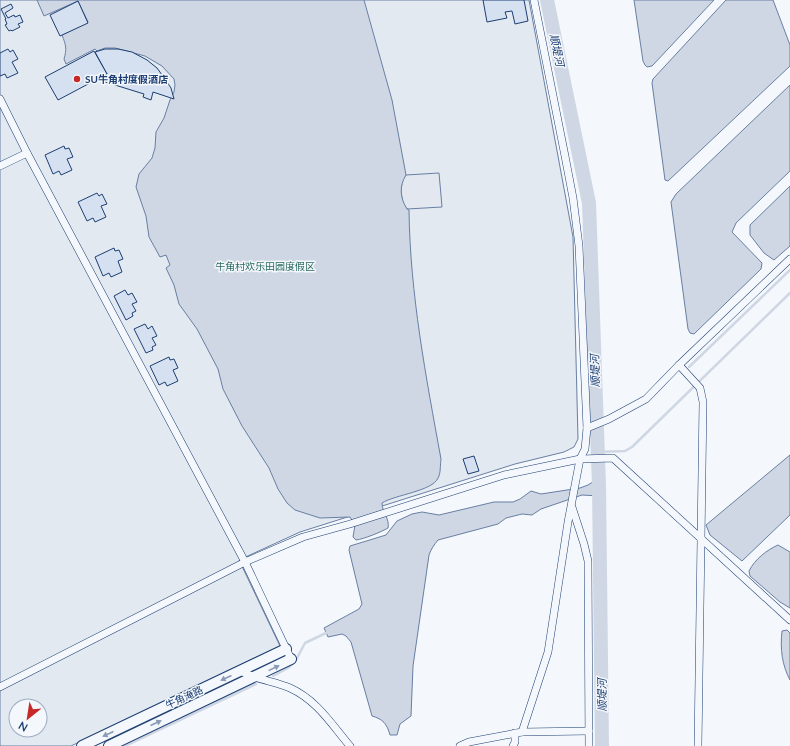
<svg xmlns="http://www.w3.org/2000/svg" width="790" height="746" viewBox="0 0 790 746" font-family="Lato,'Noto Sans SC',sans-serif">
<style>
.green{fill:#e3e9f0;stroke:#687fa3;fill-rule:evenodd}
.parking{fill:#e3e8f0;stroke:#687fa3}
.water{fill:#cfd7e4;stroke:#687fa3}
.lines{fill:none;stroke-linecap:round;stroke-linejoin:round}
.stream{stroke:#cfd7e4;stroke-width:2.5}
.river{stroke:#cfd7e4;stroke-width:14}
.building{fill:#d5e0f0;stroke:#1d3f73}
.street-casing{stroke:#1d3f73;stroke-width:8}
.secondary-casing{stroke:#1d3f73;stroke-width:12}
.street{stroke:#f4f7fb;stroke-width:7}
.secondary{stroke:#f4f7fb;stroke-width:10}
.oneway{fill:#889bb7}
.poi-dot{fill:#c62828;stroke:#f4f7fb;stroke-width:1.5}
.labels{text-anchor:middle;stroke-width:3;stroke-linejoin:round;paint-order:stroke}
.poi-label{font-size:10px;font-weight:bold;fill:#1d3f73;stroke:#f4f7fb;text-anchor:start}
.park-label{font-size:10px;fill:#2c6c60;stroke:#f4f7fb}
.street-label{font-size:10px;fill:#1d3f73;stroke:#f4f7fb}
.water-label{font-size:11px;font-style:italic;fill:#1d3f73;stroke:#f4f7fb}
</style>
<rect width="100%" height="100%" fill="#f4f7fb"/>
<!-- green -->
<path class="green" d="M0 0H529L573 237 578 439 574 447 564 452 515 464 300 532 239 560 280 646 71 746H0ZM16 706H40V730H16Z"/>
<!-- parking -->
<polygon class="parking" points="439,173 442,207 407,209 403,203 401,192 402,180 406,175"/>
<!-- water -->
<g class="water">
<path d="M37 0H364L392 100 406 175C399 186 400 198 407 209L409 210C410 294 426 377 441 459 440 465 441 473 438 478 433 491 394 495 382 503 382 512 390 519 388 528 381 532 364 539 356 540L353 537 355 525 350 517 320 518 295 510 287 503 278 489 269 468 242 426 223 389 218 369 197 329 179 304 174 285 166 268 170 265 166 255 160 257 149 237 146 216 136 187 139 174 152 158 155 148 156 132 164 118 170 100 174 92 175 85 174 79 162 66 145 56 115 48H105L97 51 95 49 66 64 64 59C67 49 66 45 62 35L88 22 78 1 44 16Z"/>
<polygon points="634,0 714,0 652,66 647,67 645,65 643,61"/>
<polygon points="726,0 773,0 790,45 790,66 668,181 665,180 652,83 653,79"/>
<polygon points="790,85 790,171 736,223 732,232 762,263 761,269 694,334 690,333 688,329 671,202 676,194"/>
<polygon points="790,186 790,246 774,260 764,253 750,235 750,225"/>
<polygon points="790,455 790,515 742,561 710,535 706,525"/>
<path d="M599 478V496L582 495 541 509 532 515 522 514 506 518 498 524 438 540C434 545 431 549 429 555L413 666 411 716 400 724 397 735H390C387 724 383 719 372 716L351 642 346 636 342 634 328 637 324 628 359 609 362 604 349 550 350 546 386 535 397 521 412 514 422 512 439 515 494 502H513L520 499 531 491 541 494 580 488 588 485Z"/>
<path d="M778 545 790 552V608L780 602 750 576 749 571C755 559 767 550 778 545Z"/>
<path d="M787 630 790 633V680C782 665 780 649 782 631Z"/>
</g>
<g class="lines">
<!-- stream -->
<g class="stream">
<polyline points="689,367 790,270"/>
<polyline points="598,452 625,451 632,447 790,293"/>
<polyline points="273,676 288,668 296,660 305,643 326,633"/>
<polyline points="125,746 256,684"/>
</g>
<!-- river -->
<polyline class="river" points="547,0 589,203 599,486 602,746"/>
</g>
<!-- building -->
<g class="building">
<polygon points="483,0 524,0 528,21 515,24 512,11 505,12 507,18 487,22"/>
<polygon points="78,1 88,23 60,36 50,15"/>
<polygon points="11,4 13,8 5,13 8,18 14,15 15,17 20,15 23,22 18,24 20,27 12,31 11,30 9,31 5,25 7,24 5,19 6,19 1,9"/>
<polygon points="8,49 10,52 13,50 18,59 12,62 18,73 7,78 5,74 0,76 0,53"/>
<polygon points="105,49 118,49 132,52 147,60 157,68 165,79 171,88 174,99 153,92 151,100 143,97 144,94 102,81 100,78 107,74 95,52"/>
<polygon points="94,51 107,74 58,100 45,77"/>
<polygon points="64,146 65,149 69,148 73,157 67,159 72,170 61,175 59,171 53,174 45,155"/>
<polygon points="97,193 99,196 102,194 107,204 101,206 106,217 95,222 93,218 87,221 78,202"/>
<polygon points="114,248 115,251 119,250 123,259 118,261 122,272 111,277 109,273 103,276 95,257"/>
<polygon points="125,290 128,295 132,293 137,302 132,304 136,311 132,313 133,316 126,320 114,296"/>
<polygon points="145,324 148,329 152,326 157,336 152,338 156,345 152,347 153,350 146,353 134,329"/>
<polygon points="169,357 170,360 174,359 178,368 173,370 178,381 167,386 165,382 159,385 150,366"/>
<polygon points="474,456 479,471 468,474 463,459"/>
</g>
<g class="lines">
<!-- street casing -->
<g class="street-casing">
<g id="street">
<polyline points="0,99 27,153 245,562 291,659"/>
<polyline points="0,166 27,153"/>
<polyline points="679,365 700,388 703,402 698,746"/>
<polyline points="587,428 609,419 646,399 679,365 790,259"/>
<polyline points="572,507 584,544 588,561 589,746"/>
<path d="M240 671C245 673 250 675 255 677 266 681 279 683 290 688 317 700 332 725 350 746"/>
<polyline points="0,687 245,562 303,537 350,524 504,475 580,459 613,458 790,620"/>
<polyline points="522,732 548,652 568,522 580,459 585,449 587,428 579,246 573,198 565,156 534,0"/>
<polyline points="460,746 469,742 522,732 589,731"/>
<polyline points="513,746 515,742 515,733"/>
</g>
</g>
<!-- secondary casing -->
<g class="secondary-casing">
<g id="secondary">
<polyline points="82,746 286,649"/>
<polyline points="109,746 291,659"/>
</g>
</g>
<!-- street -->
<use href="#street" class="street"/>
<!-- secondary -->
<use href="#secondary" class="secondary"/>
</g>
<!-- one-way arrows -->
<defs><path id="oneway-solid" d="M-6-.8H1V-3.2L6.5 0L1 3.2V.8H-6Z"/></defs>
<g class="oneway">
<use href="#oneway-solid" transform="translate(274 668) rotate(-26)"/>
<use href="#oneway-solid" transform="translate(226 678) rotate(155)"/>
<use href="#oneway-solid" transform="translate(156 723) rotate(-25)"/>
<use href="#oneway-solid" transform="translate(108 734) rotate(155)"/>
</g>
<!-- markers -->
<circle class="poi-dot" cx="77" cy="79" r="4"/>
<g class="labels">
<!-- poi labels -->
<g class="poi-label">
<text x="85" y="83">SU牛角村度假酒店</text>
</g>
<!-- park labels -->
<g class="park-label">
<text x="265" y="270">牛角村欢乐田园度假区</text>
</g>
<!-- street labels -->
<g class="street-label">
<text transform="translate(184 697) rotate(-25)" y="4">牛角淹路</text>
</g>
<!-- water labels -->
<g class="water-label">
<text transform="translate(557 50) rotate(78)" y="4">顺堤河</text>
<text transform="translate(595 371) rotate(-92)" y="4">顺堤河</text>
<text transform="translate(602 695) rotate(-91)" y="4">顺堤河</text>
</g>
</g>
<!-- north arrow -->
<g transform="translate(28 718) rotate(210)"><circle r="19" fill="#f4f7fb" stroke="#9eadc5"/>
<path d="M0-3L7 15L0 10L-7 15Z" fill="#c62828"/>
<text y="-6" font-size="11" font-weight="bold" text-anchor="middle" fill="#1d3f73">N</text>
</g>
</svg>
